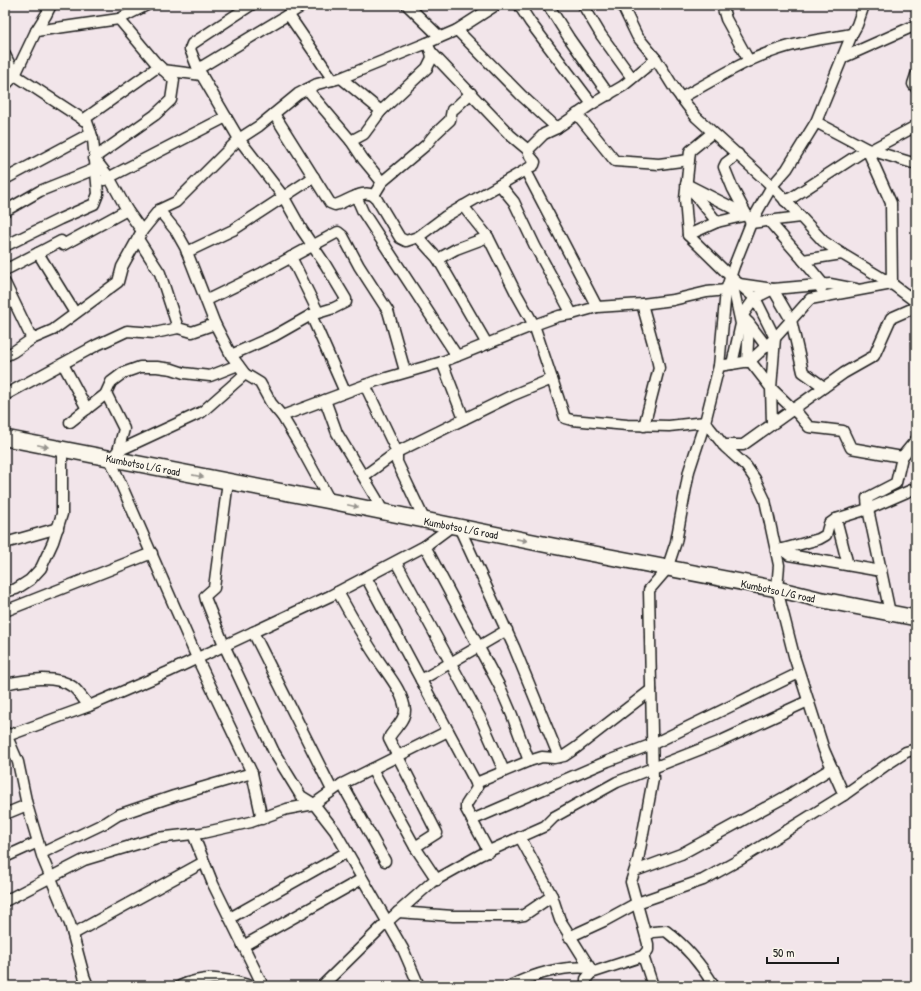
<svg xmlns="http://www.w3.org/2000/svg" width="921" height="991" viewBox="0 0 921 991" font-family="'Patrick Hand',sans-serif">
<style>
.lines{fill:none;stroke-linecap:round;stroke-linejoin:round}
.minor-casing{stroke:#1c1c1c;stroke-width:13}
.secondary-casing{stroke:#1c1c1c;stroke-width:18}
.minor{stroke:#fbf7ec;stroke-width:10}
.secondary{stroke:#fbf7ec;stroke-width:15}
.oneway{fill:#97948e}
.labels{text-anchor:middle;stroke-width:3;stroke-linejoin:round;paint-order:stroke}
.street-label{font-size:11px;fill:#1c1c1c;stroke:#fbf7ec}
</style>
<rect width="100%" height="100%" fill="#f2e5ea"/>
<filter id="ink" filterUnits="userSpaceOnUse"><feTurbulence type="fractalNoise" baseFrequency=".025" numOctaves="2"/><feDisplacementMap in="SourceGraphic" scale="8" xChannelSelector="R" yChannelSelector="G"/><feConvolveMatrix kernelMatrix="1 2 1 2 8 2 1 2 1" color-interpolation-filters="sRGB"/></filter>
<g filter="url(#ink)">
<g class="lines">
<!-- minor casing -->
<g class="minor-casing">
<g id="minor">
<polyline points="407,5 440,37"/>
<polyline points="519,5 530,22 592,104"/>
<polyline points="548,5 569,38 609,95"/>
<polyline points="583,5 601,35 632,78"/>
<polyline points="622,5 637,36 656,59 676,91 696,117 772,186 823,241 842,254 892,284 916,302"/>
<polyline points="722,5 726,19 749,61"/>
<polyline points="288,14 333,80"/>
<polyline points="119,19 155,62 174,80 171,100 155,115 94,158 109,177 127,210 142,231"/>
<polyline points="457,30 522,96 557,128"/>
<polyline points="36,31 119,19 147,5"/>
<polyline points="431,52 510,135 528,150"/>
<polyline points="5,55 15,75 87,122 93,139 98,194 94,204 60,219 5,246"/>
<polyline points="842,58 916,25"/>
<polyline points="198,69 304,5"/>
<polyline points="163,70 202,75"/>
<polyline points="916,75 913,84 916,88"/>
<polyline points="341,78 381,111"/>
<polyline points="5,86 15,75 36,31 46,15 51,5"/>
<polyline points="307,89 351,141"/>
<path d="M681 98C709 83 741 62 771 52 797 42 824 39 852 34"/>
<path d="M274 114 330 203 335 205C347 202 366 186 376 198L400 238 406 241 418 237 446 216 534 165 535 162 530 156 528 150 544 134 557 128 592 104 623 86 656 59"/>
<polyline points="577,114 615,161 659,164 689,160"/>
<polyline points="83,120 159,66"/>
<polyline points="816,122 867,149 916,164"/>
<polyline points="712,133 690,151 685,199 688,235 731,277 755,298 775,338 771,388 799,415 809,427 843,431 851,448 902,457 896,483 867,498 868,509 890,613"/>
<polyline points="871,150 916,126"/>
<polyline points="738,154 726,163 724,167 733,189 751,223 800,217"/>
<polyline points="526,171 597,307"/>
<polyline points="5,179 91,133"/>
<polyline points="104,180 226,117"/>
<polyline points="382,182 363,159 351,141 364,134 381,111 427,68 432,58 431,52 427,43"/>
<polyline points="686,184 747,215 717,222 688,235"/>
<polyline points="500,185 514,202 535,246 572,314"/>
<polyline points="689,187 717,222"/>
<polyline points="374,195 382,182 426,145 435,134 450,120 452,110 455,108 471,93"/>
<polyline points="356,196 363,212 457,356"/>
<polyline points="463,206 488,237 516,293 534,325 565,418 572,420 627,425 669,426 705,422 725,447 746,466 755,479 765,500 779,565 777,589 794,656 824,750 844,795"/>
<polyline points="159,210 176,231 185,247 215,324 231,355 245,374 260,383 271,403 282,416 300,446 330,501"/>
<polyline points="5,211 40,191 95,169"/>
<polyline points="769,221 803,260"/>
<polyline points="418,237 438,259 487,344"/>
<polyline points="138,239 160,273 178,328"/>
<polyline points="187,252 233,230 314,177"/>
<polyline points="38,253 61,241 63,245 127,210"/>
<polyline points="291,257 318,312"/>
<polyline points="438,259 456,249 488,237"/>
<polyline points="5,270 38,253 75,313"/>
<polyline points="731,277 741,324 732,364"/>
<polyline points="5,283 32,339"/>
<polyline points="739,284 773,289 830,284 856,289"/>
<polyline points="821,289 823,284 803,260 842,254"/>
<polyline points="207,300 262,273 338,232 343,236 359,266 388,311 405,371"/>
<polyline points="642,304 656,354 659,368 644,426"/>
<polyline points="739,312 751,326 766,346"/>
<polyline points="311,315 345,392"/>
<polyline points="742,316 755,298 773,289 791,320 803,372 824,387"/>
<polyline points="231,355 274,336 311,315 334,308 346,302 346,299 325,264 302,230 283,196 239,139 198,69 190,49 192,44 251,5"/>
<polyline points="5,356 13,352 32,339 53,330 118,282 122,267 142,231 159,210 176,202 239,139 259,126 298,94 317,84 341,78 427,43 457,30 496,5"/>
<polyline points="750,361 775,338 810,299 892,284 891,203 867,149 793,197 785,201"/>
<polyline points="442,362 464,419"/>
<polyline points="747,362 749,323"/>
<polyline points="63,364 87,409"/>
<polyline points="719,366 750,361 771,388 772,423"/>
<polyline points="245,374 202,412 118,451 110,459 197,658 252,773 262,819"/>
<polyline points="365,385 397,452 397,462 425,521"/>
<polyline points="5,395 97,345 127,331 155,333 178,328 192,332 215,324"/>
<polyline points="325,400 337,433 376,498 383,512"/>
<polyline points="282,416 376,381 442,362 534,325 559,316 572,314 597,307 642,304 673,300 707,292 726,290"/>
<polyline points="70,422 106,394"/>
<polyline points="723,445 743,445 844,373 874,356 891,318 916,307"/>
<polyline points="118,451 124,429 106,393 111,382 123,373 140,367 157,367 172,369 184,373 210,376 238,365"/>
<polyline points="902,457 916,440"/>
<polyline points="364,476 397,452 513,395 552,379"/>
<polyline points="228,481 214,588 205,596 206,600 224,645 274,752 301,796 314,804 335,831 403,949 419,986"/>
<polyline points="836,519 848,565"/>
<polyline points="459,527 514,647 559,757"/>
<polyline points="5,543 58,528"/>
<polyline points="425,546 500,687 512,715 529,761"/>
<polyline points="782,549 789,555 881,571"/>
<polyline points="776,551 819,539 826,535 829,524 836,519 868,509 916,488"/>
<polyline points="396,562 482,721 504,771"/>
<polyline points="366,577 476,783 477,788 466,805 466,809 489,852"/>
<polyline points="5,592 16,589 30,580 41,568 53,542 62,514 62,450"/>
<path d="M338 592C350 614 363 637 377 658 387 674 403 691 405 710 405 720 395 728 390 736L389 739 437 833 415 847 437 880"/>
<polyline points="5,611 152,553"/>
<polyline points="253,632 332,790"/>
<polyline points="421,680 507,630"/>
<path d="M5 684C24 680 56 674 73 687 79 692 84 700 89 706"/>
<polyline points="5,732 18,762 27,805 43,859 70,924 84,976 88,986"/>
<polyline points="7,736 89,706 168,672 330,596 425,546 452,526"/>
<polyline points="372,769 415,847"/>
<polyline points="476,783 529,761 542,757 554,758 564,756 576,748 651,690"/>
<polyline points="342,784 385,861"/>
<polyline points="5,814 27,805"/>
<polyline points="472,820 608,761 653,744 799,673"/>
<polyline points="193,834 213,884 263,986"/>
<polyline points="520,837 552,896 560,920 590,968 591,973"/>
<polyline points="42,853 107,822 118,815 174,796 252,773"/>
<polyline points="5,857 38,842"/>
<polyline points="635,871 681,854 785,797 832,768"/>
<polyline points="5,901 84,860 157,838 202,833 251,822 287,809 314,804 342,784 448,731"/>
<polyline points="398,912 453,916 518,916 524,915 552,896"/>
<polyline points="230,918 347,852"/>
<polyline points="73,934 204,862"/>
<path d="M647 935 653 932 666 931C687 947 701 964 714 986"/>
<polyline points="569,937 604,921 637,903 703,880 741,859 844,795 889,763 906,752 916,749"/>
<polyline points="243,946 362,879"/>
<polyline points="643,956 653,986"/>
<path d="M180 986C205 975 226 978 251 986"/>
<polyline points="322,986 387,922 432,882 480,855 545,826 554,817 617,782 719,742 808,701"/>
<path d="M510 986C534 974 564 965 590 968"/>
<polyline points="586,986 586,979 591,973 643,956 648,950 648,944 631,882 638,860 653,779 649,590 667,569 676,542 689,471 705,422 719,366 726,290 734,266 751,223 761,205 772,186 787,169 816,122 852,34 857,25 864,5"/>
</g>
</g>
<!-- secondary casing -->
<g class="secondary-casing">
<polyline id="secondary" points="5,438 330,501 553,546 777,589 818,599 916,618"/>
</g>
<!-- minor -->
<use href="#minor" class="minor"/>
<!-- secondary -->
<use href="#secondary" class="secondary"/>
</g>
<!-- one-way arrows -->
<defs><path id="oneway-solid" d="M-6-.8H1V-3.2L6.5 0L1 3.2V.8H-6Z"/></defs>
<g class="oneway">
<use href="#oneway-solid" transform="translate(43 446) rotate(12)"/>
<use href="#oneway-solid" transform="translate(198 476) rotate(11)"/>
<use href="#oneway-solid" transform="translate(353 506) rotate(12)"/>
<use href="#oneway-solid" transform="translate(522 540) rotate(11)"/>
</g>
</g>
<g class="labels">
<!-- street labels -->
<g class="street-label">
<text transform="translate(143 465) rotate(11)" y="4">Kumbotso L/G road</text>
<text transform="translate(461 528) rotate(11)" y="4">Kumbotso L/G road</text>
<text transform="translate(778 591) rotate(12)" y="4">Kumbotso L/G road</text>
</g>
</g>
<!-- margin -->
<rect width="921" height="991" fill="none" stroke="#fbf7ec" stroke-width="20"/>
<rect x="10" y="10" width="901" height="971" fill="none" stroke="#1c1c1c" stroke-width="1.5" filter="url(#ink)"/>
<!-- scale -->
<path d="M767 957v6h71v-6" fill="none" stroke="#1c1c1c" stroke-width="2"/>
<text x="773" y="957" font-size="12" fill="#1c1c1c" stroke="#fbf7ec" stroke-width="3" paint-order="stroke">50 m</text>
</svg>
